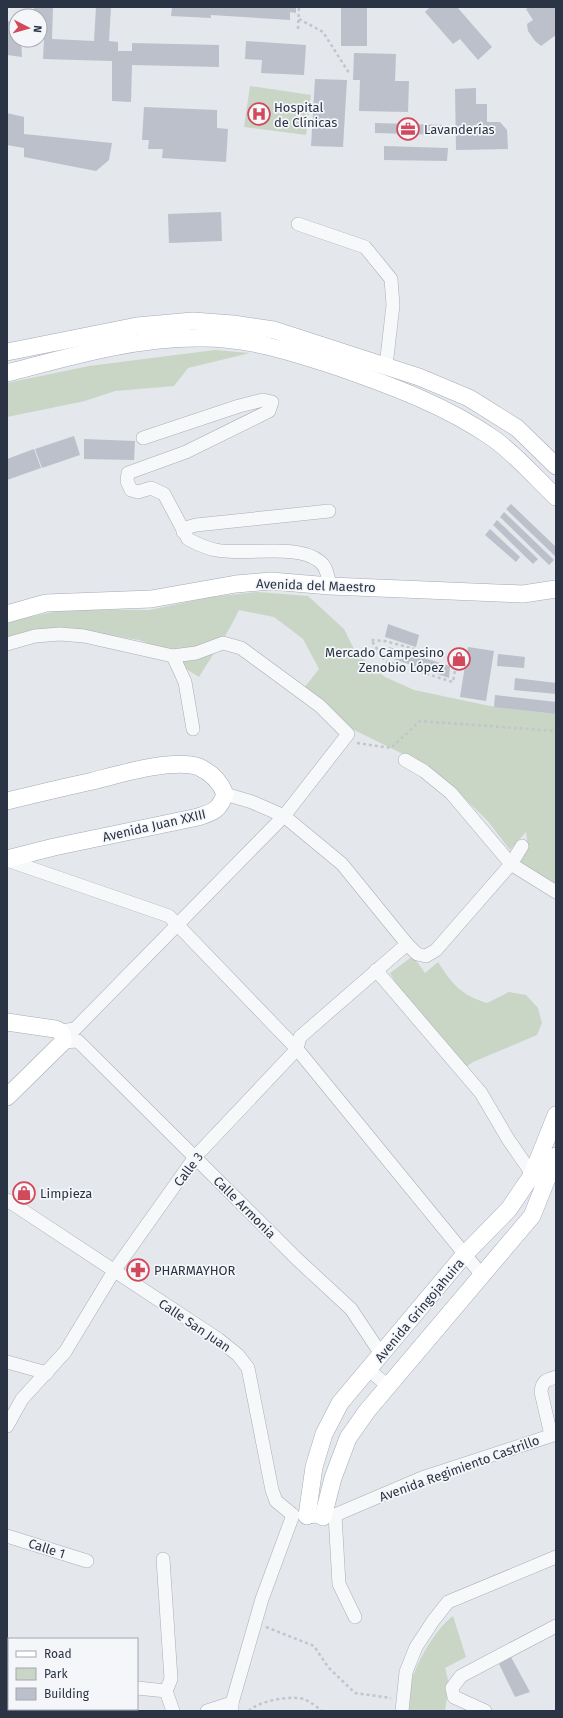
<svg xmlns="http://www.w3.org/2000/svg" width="563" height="1718" viewBox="0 0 563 1718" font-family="'Fira Sans',sans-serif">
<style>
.green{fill:#c9d6c5}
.building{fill:#bbc0ca}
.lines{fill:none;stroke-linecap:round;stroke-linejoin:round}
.minor-casing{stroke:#a9aeb7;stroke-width:14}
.major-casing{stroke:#a3abb8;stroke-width:18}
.path{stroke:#c2c5cb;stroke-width:2.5;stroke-dasharray:3 3;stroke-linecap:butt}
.minor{stroke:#f7f8fa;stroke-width:13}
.major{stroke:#fff;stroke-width:17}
.labels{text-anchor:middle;stroke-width:3.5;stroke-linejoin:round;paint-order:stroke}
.poi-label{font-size:13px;fill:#2b3445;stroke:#f4f6f9;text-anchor:start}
.street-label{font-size:13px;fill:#2b3445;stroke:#f4f6f9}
</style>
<rect width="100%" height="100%" fill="#e4e7ec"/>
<!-- green -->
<g class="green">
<polygon points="250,86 311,95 306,135 244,127"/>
<polygon points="215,350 250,353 188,368 174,386 115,391 85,401 7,417 7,383 89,366"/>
<path d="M257 592 308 596 344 629 355 651 371 666 385 677 414 690 490 706 556 714V886L519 862 528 846 526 832 510 850 487 820 445 780 421 763 346 726 334 711 304 688 319 669 303 639 274 617 239 610C228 634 212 655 199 677L183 667 170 652 139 640 80 630 7 638V622L66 609 149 610 211 597Z"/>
<path d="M413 956 425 973 438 962C452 984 461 995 487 1003L509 992 526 995 538 1008 542 1023 537 1035 473 1062 466 1067 402 994 390 973Z"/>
<path d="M453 1616 466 1657 445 1668 449 1684 445 1711H407C408 1703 408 1694 410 1686 415 1665 435 1629 453 1616Z"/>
</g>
<!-- building -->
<g class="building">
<polygon points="34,7 53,7 52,39 94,41 96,7 111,7 109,41 118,42 118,51 132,51 132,43 219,45 219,67 132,65 131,102 112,101 112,61 43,59 44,39 40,39 40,16 34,16"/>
<polygon points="172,7 296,7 296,13 290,12 290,20 211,15 211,18 171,16"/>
<rect x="341" y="7" width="26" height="39"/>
<polygon points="430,7 457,7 492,47 478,60 460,39 453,44 425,12"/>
<polygon points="529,7 556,7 556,35 541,46 535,41 528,31 527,24 533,20 526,9"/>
<polygon points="7,21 16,22 16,40 21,40 22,57 7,55"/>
<polygon points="246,41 306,45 304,75 261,73 262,60 245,59"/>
<polygon points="354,53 396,54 395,81 409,81 408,112 359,111 360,80 353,80"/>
<polygon points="315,79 347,80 343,147 311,146"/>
<polygon points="476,88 476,104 487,104 487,122 500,122 507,130 508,149 456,150 455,89"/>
<polygon points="144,107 217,110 217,128 228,129 226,162 162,158 163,149 148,149 149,140 142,140"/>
<polygon points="7,113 24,117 24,134 112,143 109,160 96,171 24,157 24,148 7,145"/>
<polygon points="375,123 444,125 444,135 375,133"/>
<polygon points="384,146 448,148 447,161 384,160"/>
<polygon points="221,212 222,241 169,243 168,214"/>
<polygon points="74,436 80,455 42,468 35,449"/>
<polygon points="84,439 135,441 134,460 84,459"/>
<polygon points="34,449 41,468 7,480 7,459"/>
<polygon points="511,504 556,547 556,557 506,509"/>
<polygon points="504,512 554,560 549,565 500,517"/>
<polygon points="497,520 538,559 533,564 493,525"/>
<polygon points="490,529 520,557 516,562 485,535"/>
<polygon points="388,624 419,635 416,647 385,637"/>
<polygon points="389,647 450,666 449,678 388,657"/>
<polygon points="468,647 494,651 486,701 460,697"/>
<polygon points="498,654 525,657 524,668 497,666"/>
<polygon points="515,678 556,683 556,694 514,690"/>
<polygon points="495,695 556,702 556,714 494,707"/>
<polygon points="511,1657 530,1692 515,1697 499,1664"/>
</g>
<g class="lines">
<!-- minor casing -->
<g class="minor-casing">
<g id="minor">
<polyline points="298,224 365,247 391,279 393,305 386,366"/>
<path d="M143 438 239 406 263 400 272 402 269 411 186 452 128 473 127 481 131 490 138 492 151 488 164 494 188 539C197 544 206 548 216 550 245 556 297 543 319 561 327 566 328 577 330 586"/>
<polyline points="183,532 189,527 196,525 329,511"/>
<polyline points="7,644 35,636 60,634 84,636 173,656 196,653 223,643 241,648 320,706 348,734 284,816 75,1029 60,1031"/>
<polyline points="173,656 185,682 193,729"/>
<polyline points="405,760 424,771 451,793 511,864 556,892"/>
<polyline points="225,794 252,802 284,816 342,864 407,944 417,954 426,956 436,950 511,864 522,846"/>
<polyline points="7,860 169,916 297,1049 481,1274"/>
<polyline points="376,970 481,1093 508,1139 537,1181"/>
<polyline points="63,1042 78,1041 298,1260 351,1309 381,1354"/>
<polyline points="7,1200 218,1339 238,1355 248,1368 272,1490 276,1501 293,1515"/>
<polyline points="7,1362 47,1373"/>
<polyline points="368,1369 388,1386"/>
<polyline points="7,1426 22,1399 65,1352 114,1271 195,1157 297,1049 300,1037 407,944"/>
<path d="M551 1435 541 1392C542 1381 546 1380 556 1377"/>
<polyline points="335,1515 339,1584 355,1617"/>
<polyline points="314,1517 335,1515 422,1478 556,1434"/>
<polyline points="7,1536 87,1561"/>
<polyline points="163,1559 171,1679 166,1691"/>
<polyline points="7,1681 9,1680"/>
<polyline points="137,1688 166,1691"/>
<polyline points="166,1691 173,1711"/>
<polyline points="207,1711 232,1703"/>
<polyline points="232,1711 232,1703 262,1599 293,1515"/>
<polyline points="402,1711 406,1672 416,1647 433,1621 448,1602 556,1557"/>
<polyline points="485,1711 454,1697 452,1688 461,1676 556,1626"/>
</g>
</g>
<!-- major casing -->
<g class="major-casing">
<g id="major">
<polyline points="7,352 137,326 193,321 233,324 274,330 419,377 469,398 517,428 556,466"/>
<path d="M7 373C69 357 132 338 197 338 247 337 292 352 338 367 392 386 447 406 494 439 515 454 537 479 556 497"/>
<polyline points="7,614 46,603 151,599 236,584 271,581 330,586 523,594 556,589"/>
<path d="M7 801C36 794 65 787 93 781 120 774 173 758 199 767 212 773 220 781 225 794 219 811 213 812 198 817L54 847 7 859"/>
<path d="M7 1022 55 1029C62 1031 63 1035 63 1042L7 1097"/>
<polyline points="307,1516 314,1467 324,1434 340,1403 465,1254 509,1209 532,1175 556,1115"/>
<polyline points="323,1517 333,1478 348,1438 367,1411 532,1216 556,1156"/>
</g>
</g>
<!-- path -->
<g class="path">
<polyline points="299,19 323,32 349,73"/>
<polyline points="298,29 299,7"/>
<polyline points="456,660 385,641 371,640 385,661 453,682 459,646"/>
<polyline points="357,743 391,748 420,721 556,731"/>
<polyline points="266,1627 314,1646 328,1667 355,1693 391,1698"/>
<path d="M249 1711C257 1701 295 1694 306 1700 312 1703 317 1707 322 1711"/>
</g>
<!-- minor -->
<use href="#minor" class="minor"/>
<!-- major -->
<use href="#major" class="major"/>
</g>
<!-- icons -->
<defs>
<g id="hospital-ring" transform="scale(1.15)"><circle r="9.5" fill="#f4f6f9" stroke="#d1495b" stroke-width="1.5"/><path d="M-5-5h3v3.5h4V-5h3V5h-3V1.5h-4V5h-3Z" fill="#d1495b"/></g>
<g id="office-ring" transform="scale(1.15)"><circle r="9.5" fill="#f4f6f9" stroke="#d1495b" stroke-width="1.5"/><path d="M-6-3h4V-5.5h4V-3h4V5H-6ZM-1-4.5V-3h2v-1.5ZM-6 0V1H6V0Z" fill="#d1495b"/></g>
<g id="shop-ring" transform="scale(1.15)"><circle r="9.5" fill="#f4f6f9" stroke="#d1495b" stroke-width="1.5"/><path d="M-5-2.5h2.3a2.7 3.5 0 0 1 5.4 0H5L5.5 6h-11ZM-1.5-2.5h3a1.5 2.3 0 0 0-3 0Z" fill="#d1495b"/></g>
<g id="pharmacy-ring" transform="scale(1.15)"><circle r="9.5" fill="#f4f6f9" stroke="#d1495b" stroke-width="1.5"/><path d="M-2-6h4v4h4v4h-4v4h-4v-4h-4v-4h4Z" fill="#d1495b"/></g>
</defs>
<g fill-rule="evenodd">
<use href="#hospital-ring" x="259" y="114"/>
<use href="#office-ring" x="408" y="129"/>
<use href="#shop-ring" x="459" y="659"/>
<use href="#shop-ring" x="24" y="1193"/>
<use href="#pharmacy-ring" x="138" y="1270"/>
</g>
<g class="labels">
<!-- poi labels -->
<g class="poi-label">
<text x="274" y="112">Hospital<tspan x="274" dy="15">de Clínicas</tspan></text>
<text x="424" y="134">Lavanderías</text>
<text x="444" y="657" text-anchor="end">Mercado Campesino<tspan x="444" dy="15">Zenobio López</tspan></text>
<text x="40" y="1198">Limpieza</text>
<text x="154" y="1275">PHARMAYHOR</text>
</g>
<!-- street labels -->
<g class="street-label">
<text transform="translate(316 585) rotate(2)" y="5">Avenida del Maestro</text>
<text transform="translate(154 825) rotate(-13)" y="5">Avenida Juan XXIII</text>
<text transform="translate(188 1169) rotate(-53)" y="5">Calle 3</text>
<text transform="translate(245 1207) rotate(45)" y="5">Calle Armonia</text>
<text transform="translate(419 1310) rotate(-50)" y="5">Avenida Gringojahuira</text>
<text transform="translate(195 1325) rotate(34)" y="5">Calle San Juan</text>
<text transform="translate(459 1468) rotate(-20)" y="5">Avenida Regimiento Castrillo</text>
<text transform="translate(47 1548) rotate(18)" y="5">Calle 1</text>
</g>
</g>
<!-- border -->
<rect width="563" height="1718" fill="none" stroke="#2b3445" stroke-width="16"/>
<!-- legend -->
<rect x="8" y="1638" width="130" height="72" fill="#f4f6f9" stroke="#a4a8b1"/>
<rect x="16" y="1651" width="20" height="6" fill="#ffffff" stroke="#a4a8b1"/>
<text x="44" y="1658" font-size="12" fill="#2b3445">Road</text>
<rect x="16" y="1668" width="20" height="12" fill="#c9d6c5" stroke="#a4a8b1"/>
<text x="44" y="1678" font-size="12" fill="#2b3445">Park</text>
<rect x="16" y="1688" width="20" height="12" fill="#bbc0ca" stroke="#a4a8b1"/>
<text x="44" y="1698" font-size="12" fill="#2b3445">Building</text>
<!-- north arrow -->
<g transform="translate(28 28) rotate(96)"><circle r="19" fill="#f4f6f9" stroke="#a4a8b1"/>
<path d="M0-3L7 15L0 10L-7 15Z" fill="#d1495b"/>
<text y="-6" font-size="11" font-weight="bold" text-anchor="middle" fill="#2b3445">N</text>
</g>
</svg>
